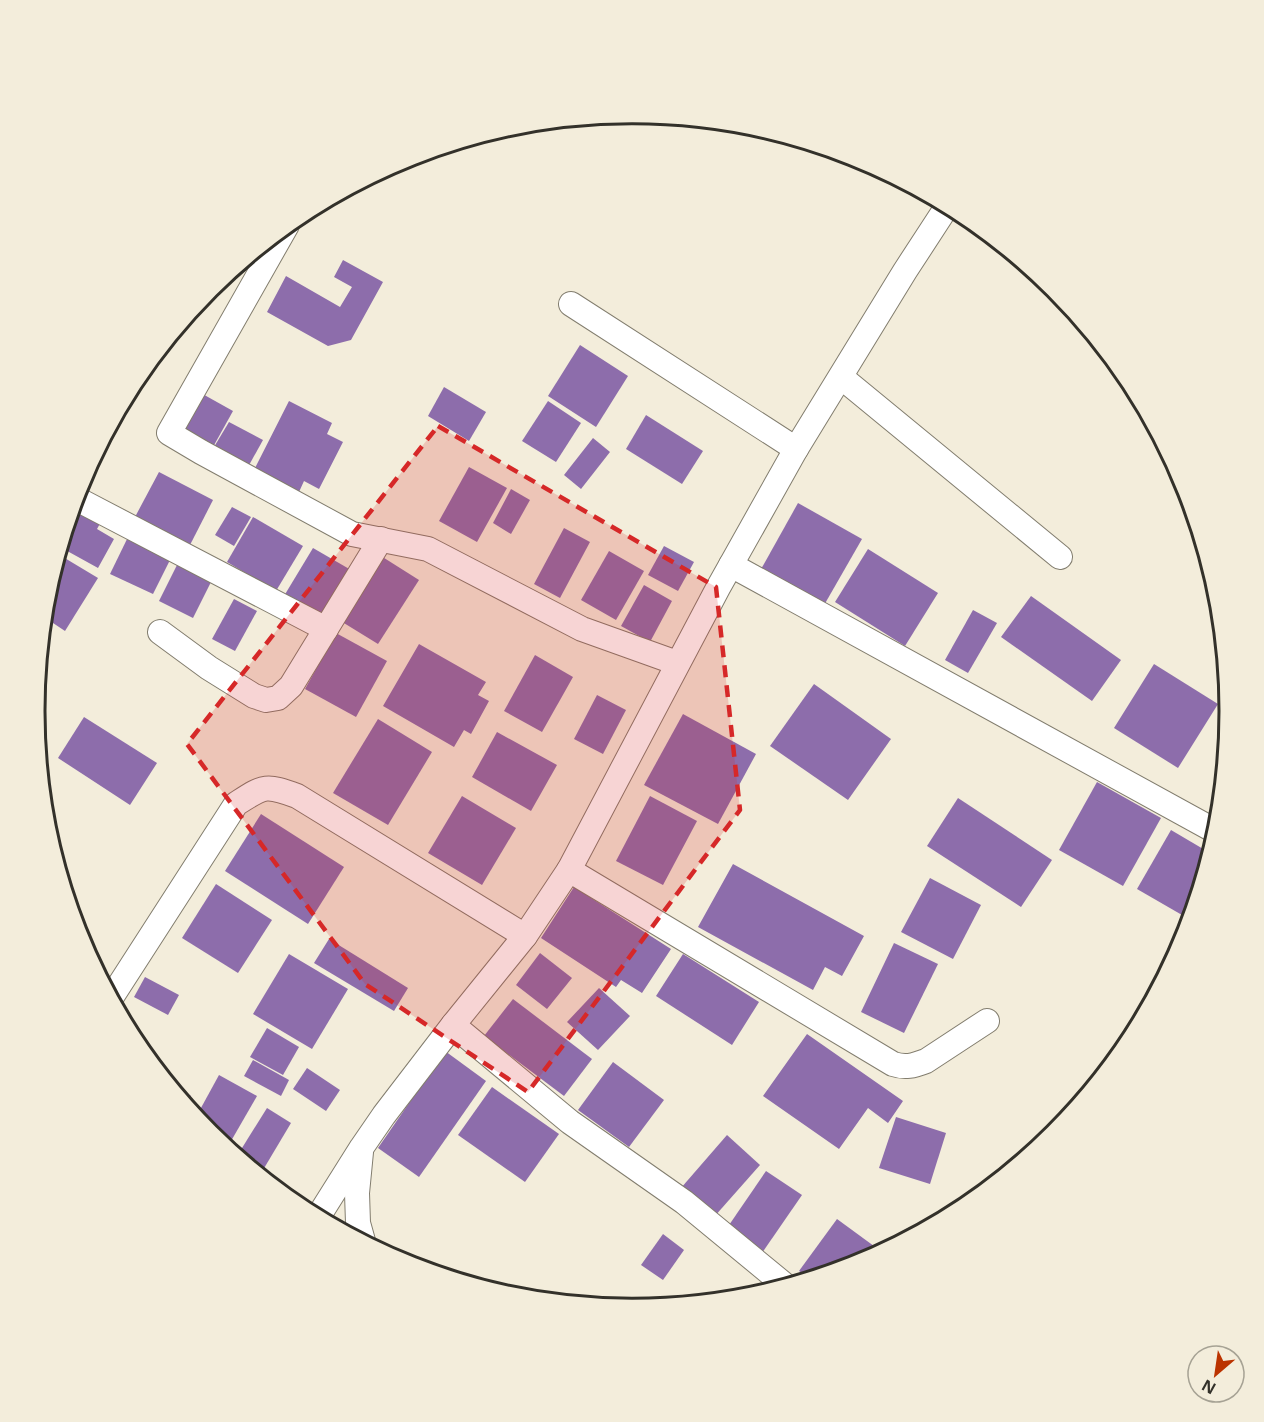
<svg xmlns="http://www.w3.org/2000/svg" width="1264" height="1422" viewBox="0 0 1264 1422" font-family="'Noto Sans',sans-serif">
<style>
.building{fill:#8d6dab}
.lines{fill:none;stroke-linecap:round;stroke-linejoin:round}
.minor-casing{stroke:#827d6e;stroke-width:26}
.minor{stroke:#fff;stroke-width:24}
.marked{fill:#d62828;fill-opacity:0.2;stroke:#d62828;stroke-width:4.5;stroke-dasharray:12 8;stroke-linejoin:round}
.rim{fill:none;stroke:#33312a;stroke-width:3}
</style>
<rect width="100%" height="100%" fill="#f3eddb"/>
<!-- building -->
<g class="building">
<polygon points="343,260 383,282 351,340 328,346 267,312 286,276 340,307 352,287 334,277"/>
<polygon points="580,345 628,376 596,427 548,396"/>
<polygon points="444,387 486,412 469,441 428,416"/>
<polygon points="199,392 233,411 213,447 178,427"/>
<polygon points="289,401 332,423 327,434 343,442 319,489 304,481 299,492 254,470"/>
<polygon points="548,401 581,423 556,462 522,441"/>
<polygon points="646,415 703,451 682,484 626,449"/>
<polygon points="229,422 263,440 248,467 214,447"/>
<polygon points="593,438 610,452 581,489 564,475"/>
<polygon points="469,467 507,488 477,542 439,521"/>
<polygon points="159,472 213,500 190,545 135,517"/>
<polygon points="511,489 530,500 511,534 493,523"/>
<polygon points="74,502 103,518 97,529 114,539 98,568 60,547"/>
<polygon points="798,503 862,539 823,607 760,571"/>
<polygon points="232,507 251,517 234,546 215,535"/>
<polygon points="253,517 303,546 276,591 227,562"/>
<polygon points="564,528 590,542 560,598 534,584"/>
<polygon points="129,535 172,556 153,594 110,574"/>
<polygon points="664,546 694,562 678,591 648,575"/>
<polygon points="313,548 351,570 322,618 284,596"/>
<polygon points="868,549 938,593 905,646 835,602"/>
<polygon points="609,551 644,571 616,620 581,600"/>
<polygon points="58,554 98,578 65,631 44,617 46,594"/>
<polygon points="381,556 419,580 378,644 339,620"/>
<polygon points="179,561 213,578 193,618 159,601"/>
<polygon points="644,585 672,601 650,642 621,626"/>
<polygon points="1031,596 1121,660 1092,701 1001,637"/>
<polygon points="234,599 257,611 235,651 212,639"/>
<polygon points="973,610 997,623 968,673 945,660"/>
<polygon points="336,633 387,661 356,717 305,689"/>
<polygon points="419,644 486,682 478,695 489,701 471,734 464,730 454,747 383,706"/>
<polygon points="535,655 573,677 542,732 504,711"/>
<polygon points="1154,664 1218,704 1178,768 1114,728"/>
<polygon points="814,684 891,739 848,800 770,746"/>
<polygon points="597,695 626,710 603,754 574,739"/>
<polygon points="683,714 756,754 718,824 644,785"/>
<polygon points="84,717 157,763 130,805 58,758"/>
<polygon points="378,719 432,752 388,825 333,793"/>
<polygon points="497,732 557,765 531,811 472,777"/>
<polygon points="1097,782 1161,818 1123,886 1059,850"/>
<polygon points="462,796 516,828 482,885 428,853"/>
<polygon points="650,796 697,821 663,885 616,861"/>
<polygon points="958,798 1052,860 1021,907 927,846"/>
<polygon points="261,814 344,867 308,924 225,871"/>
<polygon points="1171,830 1210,853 1202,880 1182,915 1137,889"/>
<polygon points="733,864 864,936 842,976 825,967 813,990 698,927"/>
<polygon points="930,878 981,905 953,959 901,932"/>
<polygon points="216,884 272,920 238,973 182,938"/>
<polygon points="574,887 671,949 642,993 621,980 616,987 541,938"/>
<polygon points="329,939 408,988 394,1011 314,963"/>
<polygon points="894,943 938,964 904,1033 861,1012"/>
<polygon points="540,953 572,978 547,1009 516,985"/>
<polygon points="289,954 348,989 312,1049 253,1014"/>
<polygon points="683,954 759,1002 732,1045 656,996"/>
<polygon points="145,977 179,995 168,1015 134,997"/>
<polygon points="599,988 630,1016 598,1050 567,1022"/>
<polygon points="513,999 592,1059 564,1096 484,1036"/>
<polygon points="267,1028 299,1047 283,1075 250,1057"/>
<polygon points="807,1034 903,1101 888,1123 868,1108 839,1149 763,1096"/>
<polygon points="445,1051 486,1081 419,1177 378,1148"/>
<polygon points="253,1060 289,1080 281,1096 244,1076"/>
<polygon points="613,1062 664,1100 629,1147 578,1110"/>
<polygon points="307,1068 340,1090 326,1111 293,1089"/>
<polygon points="219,1075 257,1096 227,1148 209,1133 196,1117"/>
<polygon points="165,1079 191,1096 186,1104"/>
<polygon points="492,1087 559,1134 525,1182 458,1135"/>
<polygon points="267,1108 291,1123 260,1175 237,1156"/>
<polygon points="896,1117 946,1133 930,1184 879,1168"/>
<polygon points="727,1135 760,1165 714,1217 681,1188"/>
<polygon points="766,1171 802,1195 762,1253 727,1228"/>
<polygon points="837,1219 878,1249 873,1257 860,1263 810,1278 799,1271"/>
<polygon points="663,1234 684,1250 663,1280 641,1265"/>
</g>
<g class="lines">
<!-- minor casing -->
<g class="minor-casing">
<g id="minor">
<polyline points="287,225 169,433 201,452 352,534 428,549 582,629 677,663"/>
<polyline points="571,304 796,449"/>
<polyline points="841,377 1060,557"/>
<polyline points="75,498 326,629"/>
<polyline points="731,565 1217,832"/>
<polyline points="160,632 209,668 254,696 266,700 278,698 291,686 381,539"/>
<path d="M569 870 893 1064C905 1068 913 1066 926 1061L987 1021"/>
<path d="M111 998 236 804C264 786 265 784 297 796L525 936"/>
<polyline points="453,1025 570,1122 684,1202 786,1286"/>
<polyline points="361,1152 357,1193 358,1223 363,1241"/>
<polyline points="318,1217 362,1147 384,1115 453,1025 525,936 569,870 718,588 796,449 905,271 948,205"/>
</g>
</g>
<!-- minor -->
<use href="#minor" class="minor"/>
</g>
<!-- marked area -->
<path class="marked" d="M438 426 716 587 740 810 528 1092 365 984 187 744Z"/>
<!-- crop -->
<path d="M0 0H1264V1422H0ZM45 711a587 587 0 1 1 1174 0a587 587 0 1 1-1174 0Z" fill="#f3eddb" fill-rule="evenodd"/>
<path class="rim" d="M45 711a587 587 0 1 1 1174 0a587 587 0 1 1-1174 0Z"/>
<!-- north arrow -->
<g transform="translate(1216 1374) rotate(209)"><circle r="28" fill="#f3eddb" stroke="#a6a294" stroke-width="1.5"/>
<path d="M0-4.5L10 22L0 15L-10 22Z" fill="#bb3300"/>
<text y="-9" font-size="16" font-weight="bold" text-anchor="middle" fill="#33312a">N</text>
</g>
</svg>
